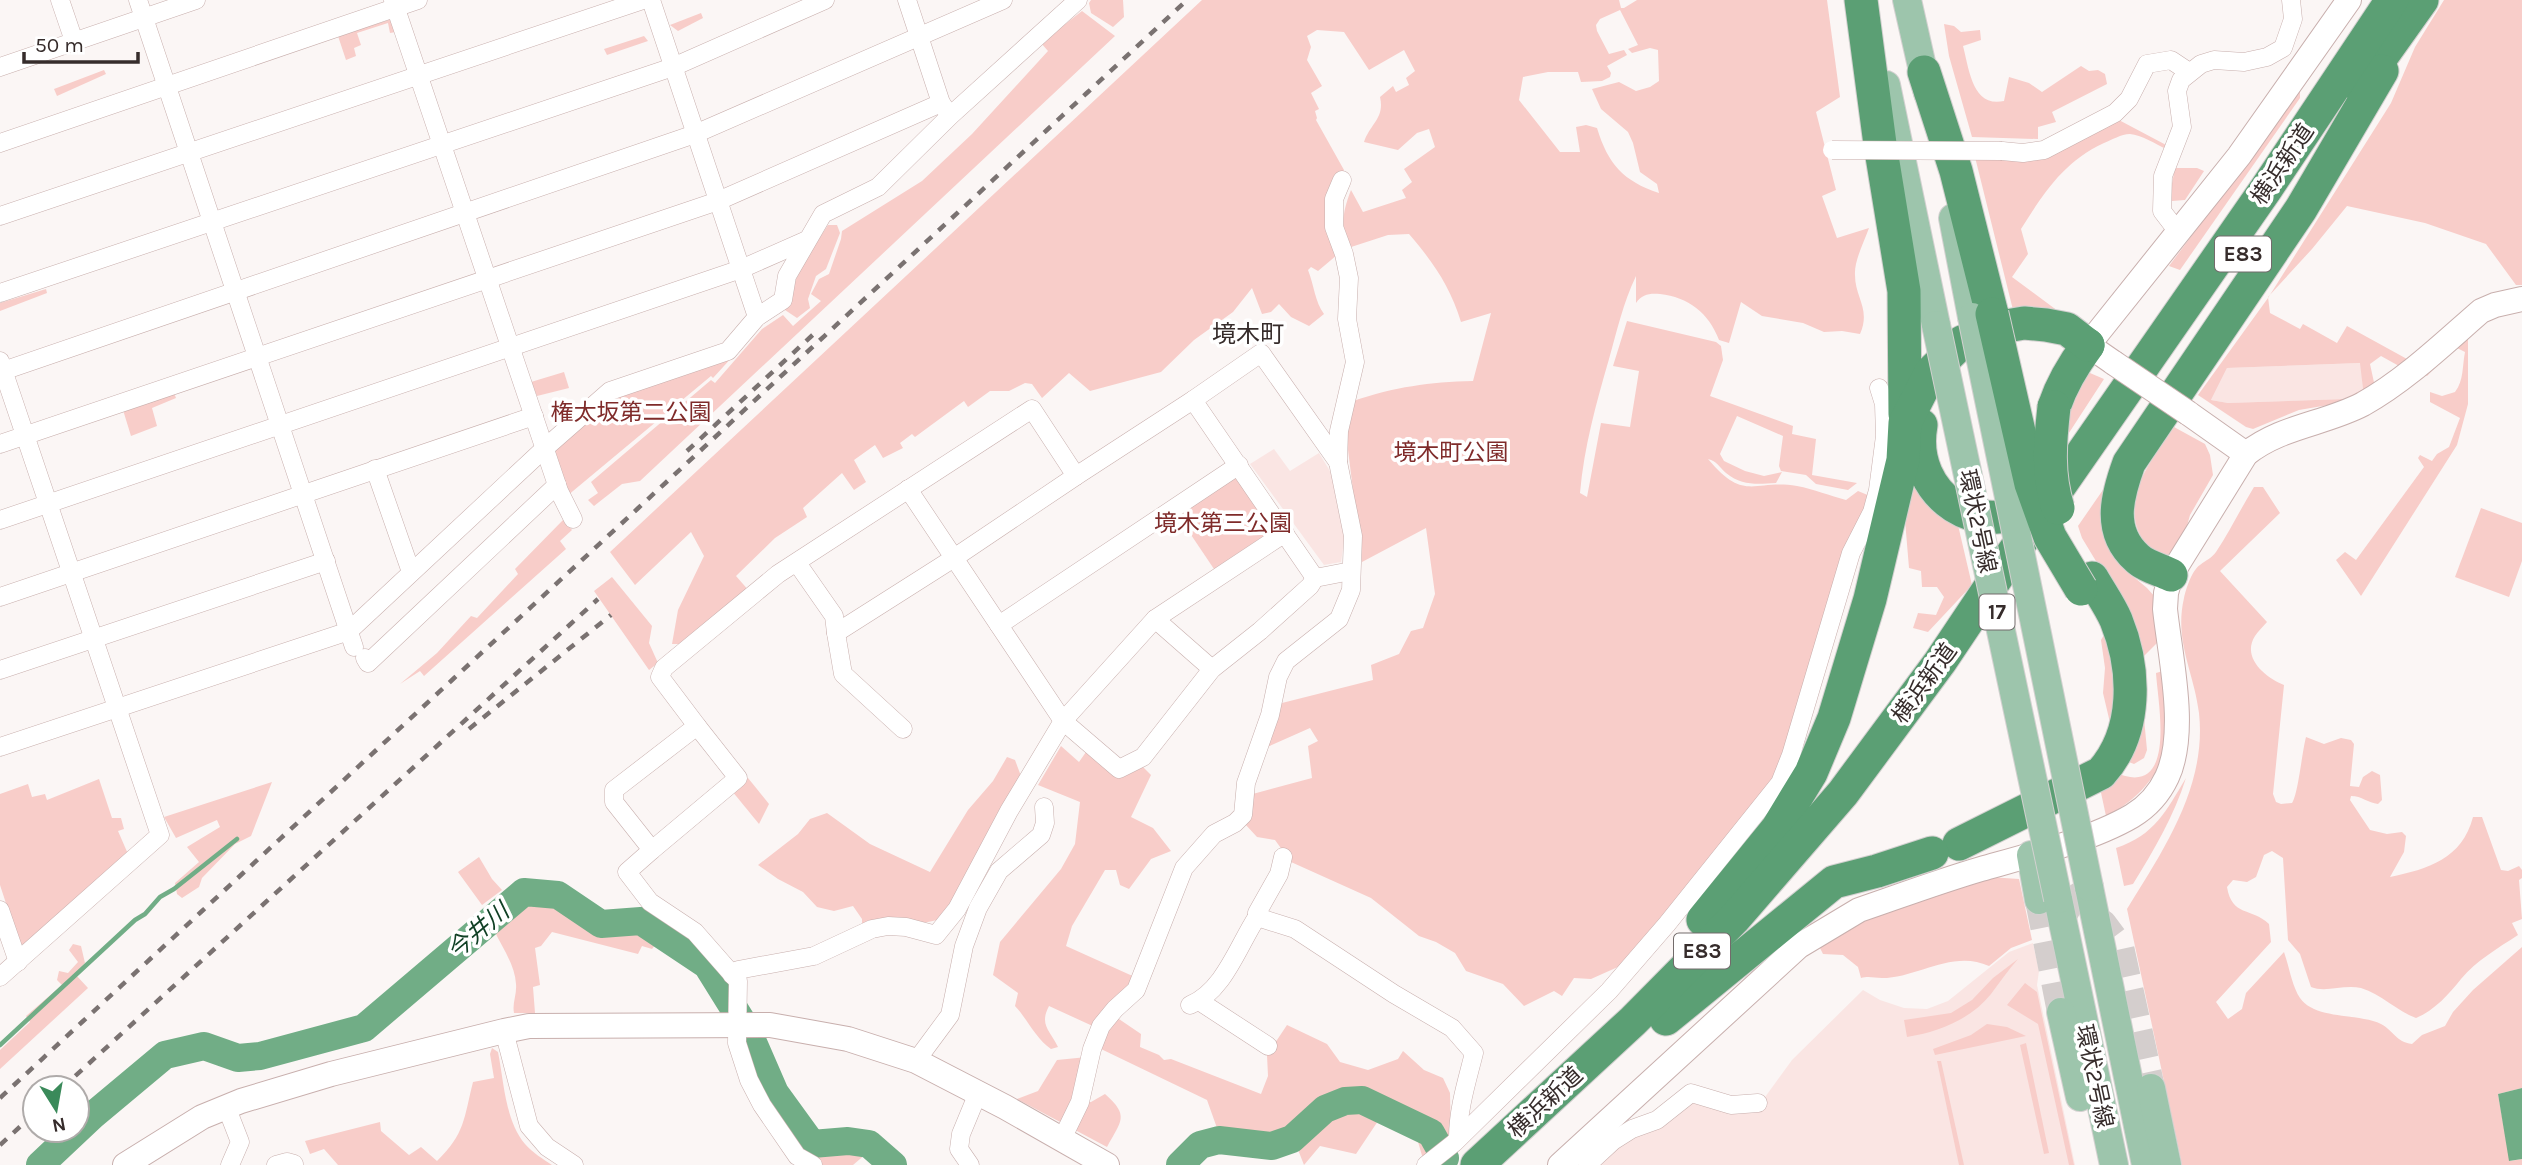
<svg xmlns="http://www.w3.org/2000/svg" width="2522" height="1165" viewBox="0 0 2522 1165" font-family="Karla,'Noto Sans JP',sans-serif">
<style>
.built{fill:#fae5e3}
.green{fill:#f8cdc9;fill-rule:evenodd}
.water{fill:#71ad86}
.lines{fill:none;stroke-linecap:round;stroke-linejoin:round}
.stream{stroke:#71ad86;stroke-width:4.5}
.river{stroke:#71ad86;stroke-width:28}
.primary-tunnel{stroke:#d4cecd;stroke-width:28;stroke-dasharray:28 14;stroke-linecap:butt}
.street-casing{stroke:#c8afad;stroke-width:19}
.secondary-casing{stroke:#c8afad;stroke-width:26}
.primary-casing{stroke:#d3d1d0;stroke-width:30}
.highway-casing{stroke:#d3d1d0;stroke-width:35}
.street{stroke:#fff;stroke-width:18}
.secondary{stroke:#fff;stroke-width:24}
.primary{stroke:#9dc5ac;stroke-width:28}
.highway{stroke:#5b9f74;stroke-width:33}
.rail{stroke:#7a7271;stroke-width:4.5;stroke-dasharray:9 9;stroke-linecap:butt}
.street-bridge-casing{stroke:#c8afad;stroke-width:19;stroke-linecap:butt}
.secondary-bridge-casing{stroke:#c8afad;stroke-width:26;stroke-linecap:butt}
.primary-bridge-casing{stroke:#d3d1d0;stroke-width:30;stroke-linecap:butt}
.highway-bridge-casing{stroke:#d3d1d0;stroke-width:35;stroke-linecap:butt}
.street-bridge{stroke:#fff;stroke-width:18}
.secondary-bridge{stroke:#fff;stroke-width:24}
.primary-bridge{stroke:#9dc5ac;stroke-width:28}
.highway-bridge{stroke:#5b9f74;stroke-width:33}
.labels{text-anchor:middle;stroke-width:7;stroke-linejoin:round;paint-order:stroke}
.shield{fill:#fff;stroke:#726b6b;stroke-width:2}
.shield-label{font-size:21px;font-weight:bold;fill:#362c2b}
.street-label{font-size:23px;fill:#362c2b;stroke:#fff}
.park-label{font-size:23px;fill:#7f2b2a;stroke:#fff}
.neighbourhood-label{font-size:24px;fill:#362c2b;stroke:#fff}
.water-label{font-size:24px;font-style:italic;fill:#104025;stroke:#fff}
</style>
<rect width="100%" height="100%" fill="#fbf6f5"/>
<!-- built -->
<g class="built">
<polygon points="2361,363 2363,389 2345,399 2228,403 2211,400 2227,368"/>
<polygon points="1274,449 1290,471 1319,453 1336,481 1345,535 1341,562 1324,565 1250,464"/>
<polygon points="2033,943 2039,971 2037,985 2075,1165 1583,1165 1686,1093 1760,1104 1792,1060 1863,990 1880,1000 1904,1008 1927,1009 1948,1001 2009,952"/>
</g>
<!-- green -->
<g class="green">
<polygon points="1091,0 1123,0 1124,17 1113,27 1091,13 1089,3"/>
<path d="M1202 0H1619L1621 8H1624L1637 0H1827L1840 97 1816 112 1836 190 1822 196 1837 238 1869 228C1864 242 1854 261 1855 275 1855 298 1871 309 1860 334L1842 331 1824 332 1803 323 1762 316 1741 302 1729 343 1719 340C1709 313 1688 297 1660 294 1650 293 1642 294 1636 303V276C1623 303 1617 331 1609 359 1596 404 1584 447 1580 493L1587 497 1601 423 1630 427 1639 371 1613 366 1627 321 1716 342 1721 346 1723 360 1710 396 1793 426 1792 434 1816 439 1812 475 1857 483 1848 490 1816 484 1806 475 1781 471 1779 466 1783 436 1737 416 1720 454 1724 461 1745 471 1764 476 1782 472 1776 483C1757 484 1742 486 1726 473 1719 467 1717 461 1708 459 1745 503 1753 479 1797 486 1814 489 1830 496 1846 500L1858 491 1870 496 1864 516 1850 535 1840 565 1794 763 1629 962 1591 979 1574 978 1562 996 1554 991 1524 1006 1503 984 1466 971 1455 953 1436 942 1419 936 1371 898 1291 862 1275 840 1257 837 1245 824 1249 795 1312 778 1308 746 1318 741 1310 728 1265 748 1282 703 1373 680 1371 665 1399 654 1411 631 1423 628 1435 594 1426 528 1362 562 1347 442 1350 400 1353 401C1395 387 1429 382 1473 381L1491 313 1461 322C1450 286 1433 262 1409 234L1388 235 1348 248C1341 224 1342 214 1351 190L1363 212 1406 198 1402 190 1412 182 1404 169 1435 147 1429 129 1417 133 1398 150 1364 142C1370 124 1385 118 1380 97L1393 86 1396 92 1409 85 1406 78 1415 71 1404 50 1369 70 1344 32 1317 30 1307 36 1311 47 1307 60 1322 86 1311 93 1319 109 1315 111 1317 118 1316 120 1344 170 1337 181V255L1318 271 1311 267 1308 270C1314 285 1315 302 1324 314L1309 326 1291 317 1279 304 1271 312 1262 314 1252 288 1233 312 1194 340 1161 372 1090 391 1069 373 1042 398 1032 384 1025 383 1009 391H990L968 407 964 401 915 437 912 434 900 443 903 448 883 458 875 445 854 460 866 482 854 490 842 473 803 508 807 517 775 538 736 576 750 592 687 644H672L678 610 704 556 691 532 635 585 610 552ZM1620 10 1638 45 1628 49 1632 53 1650 48 1658 50 1659 81 1650 87 1636 91 1619 82 1592 89 1601 109 1628 132 1633 143 1640 172 1657 184 1659 193C1623 181 1608 164 1597 128L1586 125 1576 127 1580 152H1560L1519 100 1523 77 1548 72H1578L1581 82 1602 81 1610 77 1611 73 1607 66 1627 55 1624 50 1609 54 1597 31 1596 25 1600 19Z"/>
<path d="M2444 0H2522V285H2516L2486 244 2425 223 2347 206 2312 249 2268 297 2270 313 2300 329 2303 324 2337 343 2347 326 2407 359 2399 366 2381 356 2370 364 2375 387 2346 402 2299 410 2253 429 2246 427 2198 395 2268 298 2391 103 2415 47ZM2360 363 2363 389 2345 399 2228 403 2211 400 2227 368Z"/>
<polygon points="1082,11 1115,36 640,481 622,484 594,506 588,500 598,493 591,482 711,380 715,383 762,329 783,315 793,326 821,301 811,294 819,279 829,274 841,239 842,231 922,181 972,134 1048,51 1041,43"/>
<polygon points="701,13 703,18 678,31 670,25"/>
<polygon points="392,19 396,32 390,33 388,23 357,33 361,45 354,48 356,56 346,60 338,36"/>
<path d="M1944 24 1954 26 1961 32 1980 30 1981 40 1963 46C1969 68 1972 108 2004 101L2009 77 2029 83 2042 92 2081 66 2089 71 2098 70 2105 74 2107 84 2052 112 2056 122 2038 127V139L1972 137 1949 56Z"/>
<polygon points="644,36 648,41 607,55 604,49"/>
<polygon points="104,70 106,74 57,96 54,89"/>
<polygon points="2300,91 2300,98 2180,270 2169,266"/>
<path d="M2117 119 2168 146 2166 149C2156 144 2141 135 2130 134 2121 134 2112 140 2104 143 2063 162 2044 193 2021 229L2028 254 2012 277 2070 320 2014 314 1975 157 2024 158Z"/>
<polygon points="2175,168 2197,168 2204,171 2185,200 2172,201 2170,194"/>
<path d="M828 225H837L840 233 826 269 816 276 808 299 810 308 797 318 785 310C793 278 810 253 828 225Z"/>
<polygon points="46,289 47,293 0,311 0,303"/>
<path d="M2468 333V404L2457 445 2361 596 2336 560 2345 552 2356 560 2424 467 2418 458 2420 455 2432 461 2437 454 2449 447 2460 418 2430 402V392L2442 396 2455 392C2464 380 2462 367 2465 352L2455 347 2427 376 2423 373Z"/>
<polygon points="734,355 713,378 711,376 567,496 553,453 555,446 620,390"/>
<polygon points="564,372 569,388 537,396 531,382"/>
<path d="M2090 373 2104 379 2065 439C2067 415 2066 385 2090 373Z"/>
<polygon points="174,393 176,398 152,408 157,426 131,436 123,410"/>
<path d="M2174 427 2205 444 2210 455 2213 475 2190 515 2182 544 2166 556C2153 553 2147 548 2141 537 2120 496 2153 459 2174 427Z"/>
<polygon points="1910,461 1954,508 1972,585 1928,632 1913,628 1918,613 1936,615 1944,597 1937,587 1922,587 1921,571 1909,568 1905,520"/>
<polygon points="2116,471 2111,551 2123,568 2147,588 2155,597 2157,643 2139,661 2108,581 2082,538 2078,526"/>
<polygon points="1233,476 1237,477 1270,526 1270,532 1214,569 1177,514"/>
<path d="M2254 487H2263L2280 513 2220 571 2267 622C2263 627 2258 631 2255 636 2241 658 2266 678 2284 685L2273 794 2276 802 2281 804 2292 803C2298 795 2302 752 2306 737L2324 744 2341 738 2351 740 2354 744 2350 786 2359 787 2363 777 2372 771 2380 775 2382 800 2378 804C2368 803 2362 796 2351 796L2350 800 2370 830 2387 834 2402 832 2406 836 2404 852 2390 877C2428 869 2462 859 2473 817H2482L2501 870 2508 871 2519 866 2522 870V878L2519 880 2522 919 2512 923 2518 935C2498 948 2476 961 2461 979 2449 994 2435 1010 2416 1018 2397 1011 2381 994 2361 988 2344 984 2326 993 2311 987L2300 954 2288 940 2283 858 2272 851 2264 855 2256 877 2247 882 2233 880 2227 887C2232 917 2251 907 2269 924L2271 942 2216 1002 2228 1019 2242 1009 2246 993 2284 952C2289 966 2292 986 2300 998 2315 1020 2359 1013 2381 1024 2393 1030 2396 1042 2412 1044L2422 1035 2445 1026 2453 1012 2473 990 2522 947V1088L2498 1094 2510 1161 2522 1159V1165H2182L2127 909C2164 849 2207 786 2199 713 2194 672 2174 641 2184 598 2186 589 2192 570 2200 565 2206 560 2212 558 2216 552 2230 531 2241 508 2254 487Z"/>
<polygon points="2481,508 2522,523 2522,561 2509,597 2455,577"/>
<polygon points="563,520 572,530 560,541 566,549 424,676 420,671 400,684 437,653 471,616 477,618 518,574 515,569"/>
<polygon points="612,577 652,626 649,643 658,663 649,670 594,591"/>
<polygon points="2104,635 2120,681 2111,727 2103,693 2105,668 2101,640"/>
<path d="M2163 671C2165 689 2168 708 2168 726 2169 766 2141 799 2106 816L2100 788 2114 772C2178 801 2158 705 2156 673Z"/>
<polygon points="2143,708 2147,750 2144,758 2134,764 2121,759"/>
<path d="M1061 746 1079 762 1086 752 1117 778 1143 767 1151 775 1131 817 1153 828 1171 851 1151 859 1129 889 1120 885 1116 870H1105L1072 926 1066 946 1137 978 1097 1028 1049 1006C1039 1025 1050 1030 1058 1047L1051 1049C1036 1039 1028 1020 1015 1006L1018 993 993 975 1000 942 1061 869 1075 844 1080 802 1038 785Z"/>
<path d="M1007 757 1015 760 1021 776 942 918C918 928 888 922 862 926V919L853 906 834 911 817 907 803 892 778 879 758 865 798 834 810 819 827 813 870 844 930 872 968 810 993 781Z"/>
<polygon points="748,778 769,804 759,824 732,791"/>
<path d="M2186 778C2174 816 2154 850 2133 884L2124 886 2116 848C2155 835 2166 811 2186 778Z"/>
<polygon points="99,779 112,818 121,818 124,829 118,831 128,854 24,945 19,943 0,885 0,794 28,784 32,797 45,794 47,800"/>
<polygon points="272,782 251,836 235,844 202,878 199,887 182,898 177,894 175,883 199,862 187,847 220,827 217,820 176,838 164,817"/>
<polygon points="479,857 492,879 502,890 482,905 458,872"/>
<path d="M1989 877 2019 879 2032 940 2011 948 1989 966C1953 949 1917 978 1882 978 1874 978 1869 976 1861 978L1858 967 1843 955 1823 954 1819 946 1869 917Z"/>
<path d="M528 896 559 900 599 929 642 927 660 939 652 949 642 946 638 954 552 932 541 946 535 948 540 985 533 987 535 1013H514C512 1003 517 995 516 984 515 965 502 947 494 930Z"/>
<polygon points="73,944 81,946 85,963 75,974 88,988 0,1069 0,1050 30,1022 26,1016 62,985 57,980 59,971 68,973 78,962 69,950"/>
<path d="M2018 959C2008 970 2000 982 1991 994 1970 1020 1938 1032 1907 1037L1904 1020 1951 1013 1972 1000 1993 978Z"/>
<polygon points="2025,983 2037,992 2074,1165 2069,1165 2038,1024 2007,1005"/>
<path d="M1116 1017 1141 1034 1140 1047 1159 1055 1164 1060 1171 1059 1261 1094 1268 1076 1267 1055 1287 1025 1327 1044 1340 1062 1368 1070 1398 1059 1403 1051 1424 1070 1443 1078 1450 1093 1451 1138 1423 1159 1416 1135 1400 1108 1380 1118 1356 1154 1320 1146 1304 1165 1295 1142 1272 1159 1244 1149 1211 1152 1197 1165H1170C1179 1147 1199 1136 1217 1128L1207 1100 1101 1049 1098 1042Z"/>
<polygon points="1987,1024 2007,1027 2026,1036 1935,1055 1933,1049 1971,1035"/>
<polygon points="2026,1043 2049,1153 2044,1154 2020,1045"/>
<path d="M492 1048 498 1052C504 1082 505 1120 525 1144 533 1153 543 1159 552 1165H338L324 1149 310 1154 305 1141 380 1122 381 1131 409 1155 421 1147 437 1161C465 1134 464 1118 473 1082L494 1078 490 1054Z"/>
<path d="M1087 1057 1077 1103 1091 1102 1105 1094C1130 1116 1121 1121 1107 1147L1017 1099 1038 1091 1057 1060Z"/>
<polygon points="1937,1061 1941,1061 1964,1165 1959,1165"/>
<polygon points="859,1149 867,1153 853,1165 823,1165 802,1153"/>
</g>
<!-- water -->
<polygon class="water" points="2522,1088 2522,1159 2509,1161 2498,1094"/>
<g class="lines">
<!-- stream -->
<polyline class="stream" points="0,1045 135,920 145,914 160,897 174,889 237,839"/>
<!-- river -->
<g class="river">
<polyline points="40,1165 92,1116 165,1055 204,1046 238,1058 260,1056 364,1028 524,892 558,895 601,924 641,921 707,965 748,1031 775,1093 812,1144 848,1141 869,1144 893,1165"/>
<polyline points="1180,1165 1200,1145 1219,1140 1272,1146 1292,1139 1325,1109 1345,1101 1362,1100 1431,1133 1445,1158"/>
</g>
<!-- primary-tunnel -->
<g class="primary-tunnel">
<polyline points="2065,889 2080,911 2103,924 2120,947 2151,1088"/>
<polyline points="2039,900 2061,1012"/>
</g>
<!-- street casing -->
<g class="street-casing">
<g id="street">
<polyline points="60,0 74,41"/>
<polyline points="138,0 354,647"/>
<polyline points="393,0 559,491 573,519"/>
<polyline points="651,0 757,317"/>
<polyline points="907,0 941,103 948,113"/>
<polyline points="0,67 196,0"/>
<polyline points="0,143 418,0"/>
<polyline points="2002,151 2023,153 2044,150 2115,113 2129,99 2147,64 2171,60 2189,72"/>
<polyline points="0,216 643,0"/>
<polyline points="2178,232 2162,211 2163,176 2182,127 2177,91 2181,80 2201,64 2214,60 2244,62 2267,57 2283,48 2293,19 2291,0"/>
<polyline points="0,293 673,67 825,0"/>
<polyline points="0,361 160,835 0,977"/>
<polyline points="0,372 695,134 1003,0"/>
<polyline points="1193,400 1261,353 1338,462"/>
<polyline points="0,444 718,201 941,103"/>
<polyline points="375,469 411,572"/>
<polyline points="908,489 1063,721 1119,769 1143,757 1212,669 1260,631 1310,586 1315,578"/>
<polyline points="0,520 741,269 807,240"/>
<polyline points="797,563 834,616 836,633 954,558 1076,476"/>
<polyline points="0,597 534,416"/>
<polyline points="1155,619 1212,669"/>
<polyline points="999,625 1239,465"/>
<polyline points="836,633 843,674 903,729"/>
<polyline points="365,658 368,663 557,485"/>
<polyline points="0,670 326,561"/>
<polyline points="0,747 349,631 545,448 610,391 728,351 757,317 783,300 787,276 823,214 878,187 950,116 1078,0"/>
<polyline points="652,850 738,778 697,726"/>
<polyline points="0,910 18,962"/>
<polyline points="1257,917 1257,913 1279,874 1283,857"/>
<polyline points="732,975 738,970 814,956 872,929 888,926 906,927 936,935 957,909 1009,811 1063,721 1155,619 1285,533"/>
<polyline points="1199,1001 1268,1046"/>
<path d="M1190 1005C1224 991 1238 946 1257 917L1295 929 1394 994 1452 1028 1474 1053C1467 1081 1458 1109 1458 1138"/>
<polyline points="504,1031 529,1126 547,1147 574,1165"/>
<polyline points="916,1061 950,1015 964,946 978,908 999,871 1041,835 1045,823 1044,807"/>
<polyline points="226,1106 240,1142 230,1165"/>
<polyline points="1062,1139 1080,1102 1092,1049 1101,1026 1115,1009 1136,990 1184,868 1214,834 1235,823 1243,815 1246,783 1270,715 1278,677 1286,661 1339,619 1351,590 1353,536 1338,462 1339,431 1355,362 1347,319 1349,278 1344,254 1334,227 1334,199 1342,180"/>
<polyline points="276,1165 287,1162 294,1164"/>
<polyline points="813,1165 797,1156 762,1105 749,1080 737,1043 738,981 695,932 650,902 627,872 652,850 614,802 614,790 697,726 660,677 664,668 778,574 1032,409 1076,476 1193,400 1315,578 1351,571"/>
<polyline points="970,1165 959,1149 961,1134 978,1093"/>
<polyline points="1426,1165 1454,1143 1609,991 1667,924 1780,783 1791,755 1851,553 1872,512 1878,490 1885,436 1884,404 1879,388"/>
<polyline points="1587,1165 1613,1141 1632,1129 1657,1120 1691,1093 1731,1105 1758,1103"/>
</g>
</g>
<!-- secondary casing -->
<g class="secondary-casing">
<g id="secondary">
<polyline points="2114,363 2088,345 2239,156 2349,0"/>
<polyline points="2188,413 2246,454"/>
<polyline points="125,1165 202,1117 241,1101 331,1074 504,1031 529,1026 770,1025 848,1039 916,1061 1005,1107 1107,1165"/>
<path d="M1560 1165 1799 946 1859 910C1900 896 1940 881 1981 869 2027 856 2091 840 2132 816 2147 807 2159 794 2167 777 2188 732 2170 657 2165 609L2166 593 2171 575 2246 454C2281 426 2325 424 2363 404 2406 380 2444 343 2481 311L2495 305 2522 299"/>
</g>
</g>
<!-- primary casing -->
<g class="primary-casing">
<g id="primary">
<polyline points="1907,0 1928,93"/>
<polyline points="1886,85 1936,325"/>
<polyline points="1953,218 1972,317"/>
<polyline points="2031,855 2039,900"/>
<polyline points="2089,887 2146,1165"/>
<polyline points="2058,899 2114,1165"/>
<polyline points="2061,1012 2080,1097"/>
<polyline points="2151,1088 2167,1165"/>
</g>
</g>
<!-- highway casing -->
<g class="highway-casing">
<g id="highway">
<polyline points="1861,0 1880,144 1904,291 1905,414"/>
<polyline points="1924,72 1956,171 1992,314"/>
<polyline points="2360,87 2422,0"/>
<path d="M2054 407C2062 383 2073 365 2088 345"/>
<path d="M1921 425C1908 496 1983 545 2039 500"/>
<path d="M2171 575C2161 570 2145 566 2137 558 2107 531 2117 496 2129 463L2301 209 2382 71"/>
<path d="M1959 844 2101 773C2138 732 2136 669 2116 620 2110 606 2100 592 2092 578"/>
<polyline points="1703,920 1777,829 1811,773 1834,718 1870,599 1903,460 1905,423 1931,372 1962,342 1995,328 2024,323 2046,325 2067,329 2088,345"/>
<polyline points="1666,1019 1834,882 1877,871 1932,853"/>
<polyline points="1477,1165 1633,1021 1734,919 1843,793 1940,662 2013,553 2266,189 2392,0"/>
</g>
</g>
<!-- street -->
<use href="#street" class="street"/>
<!-- secondary -->
<use href="#secondary" class="secondary"/>
<!-- primary -->
<use href="#primary" class="primary"/>
<!-- highway -->
<use href="#highway" class="highway"/>
<!-- rail -->
<g class="rail">
<polyline points="687,451 818,330"/>
<polyline points="469,729 611,615"/>
<polyline points="62,1088 598,599"/>
<path d="M0 1098C395 732 792 367 1187 0"/>
<polyline points="0,1145 35,1113"/>
</g>
<!-- street-bridge casing -->
<g class="street-bridge-casing">
<polyline id="street-bridge" points="1832,150 2002,151"/>
</g>
<!-- secondary-bridge casing -->
<g class="secondary-bridge-casing">
<polyline id="secondary-bridge" points="2114,363 2188,413"/>
</g>
<!-- primary-bridge casing -->
<g class="primary-bridge-casing">
<g id="primary-bridge">
<polyline points="1972,317 2089,887"/>
<polyline points="1936,325 2058,899"/>
</g>
</g>
<!-- highway-bridge casing -->
<g class="highway-bridge-casing">
<g id="highway-bridge">
<polyline points="1992,314 2031,484 2050,537 2081,589"/>
<path d="M2054 407C2050 442 2047 474 2058 508"/>
</g>
</g>
<!-- street-bridge -->
<use href="#street-bridge" class="street-bridge"/>
<!-- secondary-bridge -->
<use href="#secondary-bridge" class="secondary-bridge"/>
<!-- primary-bridge -->
<use href="#primary-bridge" class="primary-bridge"/>
<!-- highway-bridge -->
<use href="#highway-bridge" class="highway-bridge"/>
</g>
<g class="labels">
<!-- shield labels -->
<g class="shield">
<rect x="2215" y="236.5" width="56" height="35" rx="5"/>
<rect x="1979.5" y="594.5" width="35" height="35" rx="5"/>
<rect x="1674" y="933.5" width="56" height="35" rx="5"/>
</g>
<g class="shield-label">
<text x="2243" y="261">E83</text>
<text x="1997" y="619">17</text>
<text x="1702" y="958">E83</text>
</g>
<!-- street labels -->
<g class="street-label">
<text transform="translate(2282 164) rotate(-56)" y="8">横浜新道</text>
<text transform="translate(1978 521) rotate(78)" y="8">環状2号線</text>
<text transform="translate(1924 683) rotate(-54)" y="8">横浜新道</text>
<text transform="translate(2095 1076) rotate(78)" y="8">環状2号線</text>
<text transform="translate(1545 1102) rotate(-43)" y="8">横浜新道</text>
</g>
<!-- park labels -->
<g class="park-label">
<text x="631" y="420">権太坂第二公園</text>
<text x="1451" y="460">境木町公園</text>
<text x="1223" y="531">境木第三公園</text>
</g>
<!-- neighbourhood labels -->
<g class="neighbourhood-label">
<text x="1248" y="342">境木町</text>
</g>
<!-- water labels -->
<g class="water-label">
<text transform="translate(478 931) rotate(-40)" y="8">今井川</text>
</g>
</g>
<!-- north arrow -->
<g transform="translate(56 1109) rotate(169)"><circle r="33" fill="#ffffff" stroke="#afabaa" stroke-width="2"/>
<path d="M0-5L12 26L0 18L-12 26Z" fill="#3a8a5a"/>
<text y="-10" font-size="19" font-weight="bold" text-anchor="middle" fill="#362c2b">N</text>
</g>
<!-- scale -->
<path d="M24 52v10h114v-10" fill="none" stroke="#362c2b" stroke-width="3.5"/>
<text x="35" y="52" font-size="21" fill="#362c2b" stroke="#ffffff" stroke-width="5" paint-order="stroke">50 m</text>
</svg>
